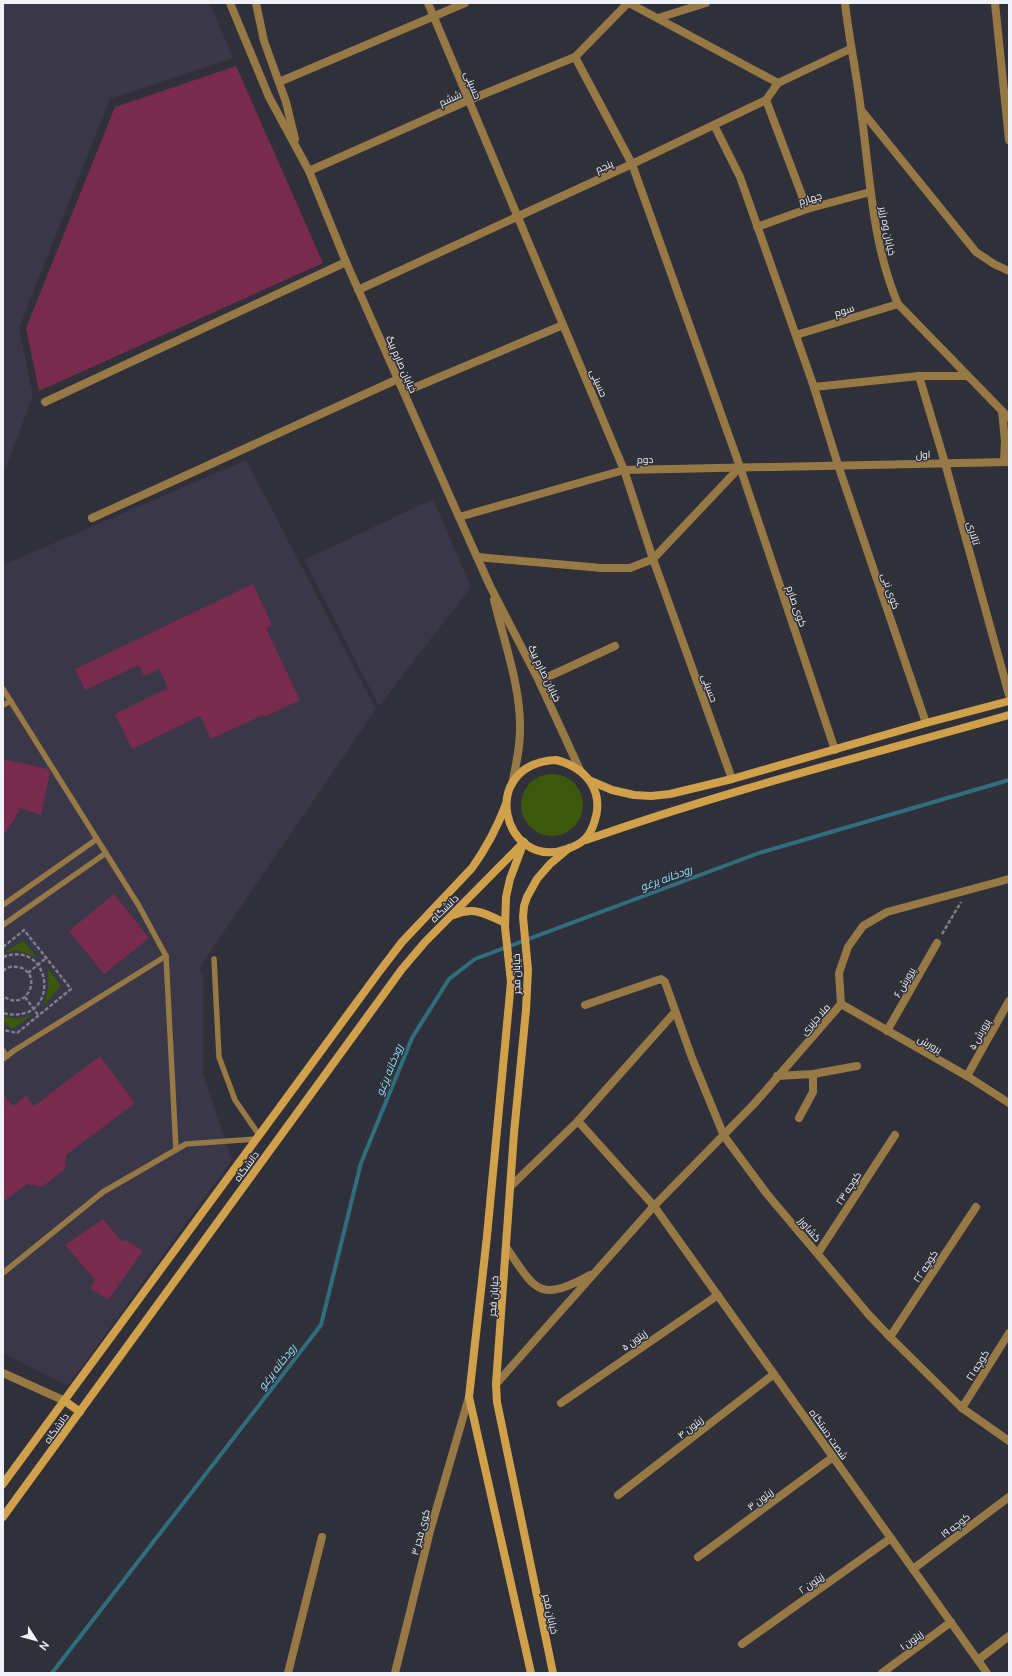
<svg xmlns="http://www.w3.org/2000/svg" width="1012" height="1676" viewBox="0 0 1012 1676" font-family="Manrope,Cairo,sans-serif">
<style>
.education{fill:#393748}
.green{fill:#3b580c}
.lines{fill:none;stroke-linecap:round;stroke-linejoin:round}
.stream{stroke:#2f6e7d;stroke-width:4}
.building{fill:#782b4d}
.path{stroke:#7e7f87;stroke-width:2.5;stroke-dasharray:4 2;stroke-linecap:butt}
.service{stroke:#977946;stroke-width:5.5}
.minor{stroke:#977946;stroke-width:8}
.tertiary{stroke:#977946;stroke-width:8}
.secondary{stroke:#d0a14a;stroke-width:8}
.labels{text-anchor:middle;stroke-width:3;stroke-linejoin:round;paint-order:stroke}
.street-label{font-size:10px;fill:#f1f2f8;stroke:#30303a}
.water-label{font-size:11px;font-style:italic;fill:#8ee2f7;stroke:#30303a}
</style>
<rect width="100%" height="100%" fill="#30303a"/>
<!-- education -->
<g class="education">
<polygon points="3,3 210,3 233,58 110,99 19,328 33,396 3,475"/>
<polygon points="246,460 376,709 199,968 203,976 203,1073 232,1160 68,1386 3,1353 3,565"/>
<polygon points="433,499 471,587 379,706 304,560"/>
</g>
<!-- green -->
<g class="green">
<circle cx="552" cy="805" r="31"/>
<polygon points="23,941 37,957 17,950 3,953"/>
<path d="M47 967 61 986 42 1007C49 991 50 984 47 967Z"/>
<polygon points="32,1015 12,1029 3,1021 3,1016 18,1019"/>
</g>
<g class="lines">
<!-- stream -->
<polyline class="stream" points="52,1673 321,1325 361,1163 412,1038 449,979 475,959 759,853 1009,780"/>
</g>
<!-- building -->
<g class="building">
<polygon points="236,66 323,263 39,391 26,328 115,107"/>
<polygon points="253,584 272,625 266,628 300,700 264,717 263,715 211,739 200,716 132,749 115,714 168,688 159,669 144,676 139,665 85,690 75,669"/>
<polygon points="3,759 48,769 50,772 41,815 20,808 14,820 3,836"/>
<polygon points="114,894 149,938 104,974 69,931"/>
<polygon points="100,1056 135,1103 66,1155 65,1169 42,1187 27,1184 3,1202 3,1094 13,1106 26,1096 34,1106"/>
<polygon points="103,1219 122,1242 124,1239 143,1251 108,1300 90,1288 95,1280 65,1245"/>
</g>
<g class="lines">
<!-- path -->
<g class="path">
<polyline points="942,934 961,902"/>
<polyline points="3,947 24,930 71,989 17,1033 3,1030"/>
<path d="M3 957C54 938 62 1027 3 1013"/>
<path d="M3 971C7 967 12 966 18 967 44 972 28 1014 3 996"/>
<polyline points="28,973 46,958"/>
<polyline points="25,997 38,1015"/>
</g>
<!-- service -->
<g class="service">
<polyline points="3,689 139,906 166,956 176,1150"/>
<polyline points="3,705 11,701"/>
<polyline points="3,905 97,839"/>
<polyline points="3,925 106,853"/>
<polyline points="214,959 219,1057 235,1100 259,1135"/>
<polyline points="3,1051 7,1056"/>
<polyline points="3,1059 15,1050 166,956"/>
<polyline points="3,1273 103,1192 186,1144 257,1139"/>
</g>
<!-- minor -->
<g class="minor">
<polyline points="428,3 624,470 653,559 732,779"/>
<polyline points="629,3 778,83"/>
<polyline points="995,3 1009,140"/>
<polyline points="658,18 706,3"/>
<polyline points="575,57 632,164 740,467 835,750"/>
<polyline points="279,82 465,3"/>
<polyline points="766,100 807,209"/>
<polyline points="861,110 976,252 994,264 1009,271"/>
<polyline points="714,125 740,177 814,387 838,465 926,723"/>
<polyline points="309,171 469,100 575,57 628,3"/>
<polyline points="757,227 807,209 870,192"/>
<polyline points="358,290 632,164 766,100 778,83 850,49"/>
<polyline points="796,335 898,304"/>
<polyline points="919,376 945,463 1009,695"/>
<polyline points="814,387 919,376 967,376"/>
<polyline points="404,392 563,325"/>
<polyline points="45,402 346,262"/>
<polyline points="1002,411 1005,441 1004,462"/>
<polyline points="459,517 624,470 1009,462"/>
<polyline points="92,518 398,379"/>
<polyline points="477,557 602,568 630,568 653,559 740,467"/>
<polyline points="539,681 615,646"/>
<polyline points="841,1004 967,1076 1009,1103"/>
<polyline points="585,1005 655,981 661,979 665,982 692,1058 724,1136 767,1194 869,1315 890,1337 962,1408 1009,1441"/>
<polyline points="887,1031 937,943"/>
<polyline points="777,1076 813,1074 857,1066"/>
<polyline points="967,1076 1009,1001"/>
<polyline points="799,1118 813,1092 813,1074"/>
<polyline points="578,1121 654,1206 987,1673"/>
<polyline points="511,1186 578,1121 675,1012"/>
<path d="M506 1247C536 1291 539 1303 590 1275"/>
<polyline points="818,1253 895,1135"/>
<polyline points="890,1337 976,1207"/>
<polyline points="3,1373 65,1401"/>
<polyline points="496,1384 654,1206 754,1104 841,1004 839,973 848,947 863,926 887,912 1009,879"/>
<polyline points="561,1403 718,1295"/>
<polyline points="962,1408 1009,1333"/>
<polyline points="618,1495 774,1374"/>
<polyline points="698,1557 833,1457"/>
<polyline points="913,1569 1009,1497"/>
<polyline points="742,1644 891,1538"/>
<polyline points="978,1660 1009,1636"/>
<polyline points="288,1673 322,1537"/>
<polyline points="395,1673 430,1531 469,1397"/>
<polyline points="882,1673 951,1622"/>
</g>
<!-- tertiary -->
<g class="tertiary">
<polyline points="230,3 269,97 309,171 346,262 459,517 490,586 539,681 580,770"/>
<polyline points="256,3 264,41 286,102 295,139"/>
<path d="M845 3C849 39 857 75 861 111 870 175 872 244 898 304L1009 418"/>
<path d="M494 600C504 641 521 688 520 729 520 748 516 766 512 784"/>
</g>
<!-- secondary -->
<g class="secondary">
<path d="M556 760C588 768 606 793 593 826 588 839 581 844 567 849 503 872 476 764 556 760Z"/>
<polyline points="591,781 612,790 634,795 651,796 670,794 732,779 926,723 1009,701"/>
<path d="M586 840C725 791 868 755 1009 715"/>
<polyline points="522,847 510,879 506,897 505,927 511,982 487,1236 469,1397 531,1673"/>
<path d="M454 915C473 906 487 914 505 923"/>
<polyline points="65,1401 80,1412"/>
<path d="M3 1484 379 972 402 942 472 868C487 847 497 828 506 804"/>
<polyline points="3,1517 402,969 425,942 524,842"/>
<polyline points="553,1673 497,1402 496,1384 514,1133 526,1010 528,970 523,917 524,906 527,897 537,879 550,864 569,848"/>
</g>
</g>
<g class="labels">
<!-- street labels -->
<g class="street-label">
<text transform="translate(473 85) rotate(67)" y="4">حسینی</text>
<text transform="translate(450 98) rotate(-24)" y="4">ششم</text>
<text transform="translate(604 166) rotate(-24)" y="4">پنجم</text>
<text transform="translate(810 198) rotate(-17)" y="4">چهارم</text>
<text transform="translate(888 231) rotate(79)" y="4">خیابان وه رزیر</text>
<text transform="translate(844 310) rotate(-17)" y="4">سوم</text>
<text transform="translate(402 364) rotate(66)" y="4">خیابان صارم بیگ</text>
<text transform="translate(599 383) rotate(67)" y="4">حسینی</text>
<text transform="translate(923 454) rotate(-1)" y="4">اول</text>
<text transform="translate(645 459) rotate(-1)" y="4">دوم</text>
<text transform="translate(974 533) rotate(74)" y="4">تالاری</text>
<text transform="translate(891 591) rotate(71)" y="4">کوی نبی</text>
<text transform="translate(797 606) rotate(71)" y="4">کوی صارم</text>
<text transform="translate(545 673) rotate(64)" y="4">خیابان صارم بیگ</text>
<text transform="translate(710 688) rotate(70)" y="4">حسینی</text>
<text transform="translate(444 908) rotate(-44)" y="4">دانشگاه</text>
<text transform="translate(516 974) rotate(-91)" y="4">خیابان فجر</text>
<text transform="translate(904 982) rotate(-60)" y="4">پرورش ۶</text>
<text transform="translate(815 1019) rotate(-48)" y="4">ملا جزیری</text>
<text transform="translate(979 1034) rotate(-61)" y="4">پرورش ۵</text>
<text transform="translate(930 1044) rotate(30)" y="4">پرورش</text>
<text transform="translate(246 1166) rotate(-54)" y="4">دانشگاه</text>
<text transform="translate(848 1188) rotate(-57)" y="4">کوچه ۲۳</text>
<text transform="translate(810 1229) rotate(49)" y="4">کشاورز</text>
<text transform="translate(925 1266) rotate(-57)" y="4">کوچه ۲۲</text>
<text transform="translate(493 1296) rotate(-86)" y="4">خیابان فجر</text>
<text transform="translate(634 1340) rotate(-35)" y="4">زیتون ۵</text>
<text transform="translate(977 1365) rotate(-58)" y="4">کوچه ۲۱</text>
<text transform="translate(690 1427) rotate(-38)" y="4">زیتون ۴</text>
<text transform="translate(56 1428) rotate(-54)" y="4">دانشگاه</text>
<text transform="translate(829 1434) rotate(55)" y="4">شصت دستگاه</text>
<text transform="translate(760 1499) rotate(-37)" y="4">زیتون ۳</text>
<text transform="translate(955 1525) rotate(-37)" y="4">کوچه ۱۹</text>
<text transform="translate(420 1532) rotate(-75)" y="4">کوی فجر ۳</text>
<text transform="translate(811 1583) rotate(-35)" y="4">زیتون ۲</text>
<text transform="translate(551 1614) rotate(78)" y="4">خیابان فجر</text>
<text transform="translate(911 1640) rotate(-36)" y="4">زیتون ۱</text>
</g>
<!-- water labels -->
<g class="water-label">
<text transform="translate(666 878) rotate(-20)" y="4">رودخانه یرغو</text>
<text transform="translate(389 1070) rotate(-68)" y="4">رودخانه یرغو</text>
<text transform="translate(277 1367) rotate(-52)" y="4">رودخانه یرغو</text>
</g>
</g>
<!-- border -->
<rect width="1012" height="1676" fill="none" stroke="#f1f2f8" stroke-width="8"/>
<!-- north arrow -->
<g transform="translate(36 1640) rotate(126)" stroke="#30303a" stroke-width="3" paint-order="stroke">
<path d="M0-3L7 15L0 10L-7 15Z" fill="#f1f2f8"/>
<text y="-6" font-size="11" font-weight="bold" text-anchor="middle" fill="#f1f2f8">N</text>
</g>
</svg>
